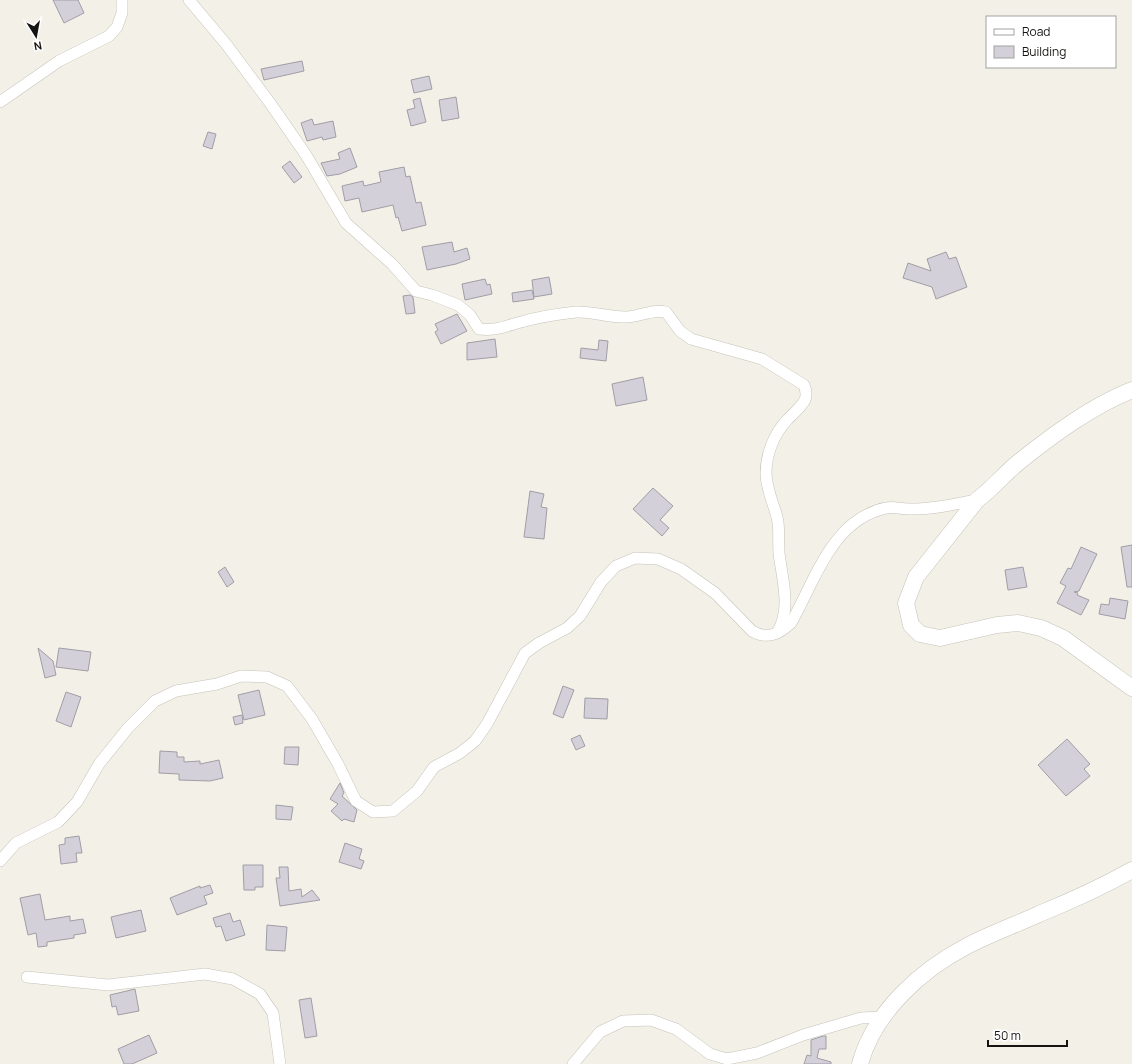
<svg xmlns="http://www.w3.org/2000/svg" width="1132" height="1064" viewBox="0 0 1132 1064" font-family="Manrope,sans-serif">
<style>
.building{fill:#d3d0d9;stroke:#a09da6}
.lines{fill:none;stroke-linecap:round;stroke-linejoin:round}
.street-casing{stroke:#c5c2b8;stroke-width:12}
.secondary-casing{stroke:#c5c2b8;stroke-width:17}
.street{stroke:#fff;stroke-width:11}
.secondary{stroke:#fff;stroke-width:16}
</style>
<rect width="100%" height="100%" fill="#f3f1e7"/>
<!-- building -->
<g class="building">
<polygon points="53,0 78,0 84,13 64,23"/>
<polygon points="302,61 304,71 264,80 261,69"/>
<polygon points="429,76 432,89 414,93 411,80"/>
<polygon points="456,97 459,118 442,121 439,100"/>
<polygon points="420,98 426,122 411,126 407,110 415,108 413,100"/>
<polygon points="312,119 314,125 333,121 336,137 323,140 322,137 307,141 301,123"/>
<polygon points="208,132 216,134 212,149 203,146"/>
<polygon points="350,148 357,167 340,174 327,176 321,163 340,159 338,153"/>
<polygon points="290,161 302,177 294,183 282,167"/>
<polygon points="404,167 406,177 410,176 416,203 421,202 426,225 402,231 398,217 396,218 393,205 362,212 359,198 345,201 342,186 363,181 364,186 381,182 379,172"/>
<polygon points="452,242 454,252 467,248 470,259 456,264 427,270 422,247"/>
<polygon points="946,252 949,259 956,257 967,287 936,299 932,287 903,278 908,263 931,271 927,259"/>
<polygon points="549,277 552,294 534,297 532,280"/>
<polygon points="485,279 487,285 490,284 492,294 465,300 462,284"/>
<polygon points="532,290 534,299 513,302 512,293"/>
<polygon points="410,295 413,297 415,313 406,314 403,296"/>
<polygon points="457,314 467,331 441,344 435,332 438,330 435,324"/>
<polygon points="495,339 497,357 467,360 467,343"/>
<polygon points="599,340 608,341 606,361 580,358 581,348 598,350"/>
<polygon points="643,377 647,400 616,406 612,384"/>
<polygon points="653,488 673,506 660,520 669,528 662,536 633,509"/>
<polygon points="530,491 544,494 541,507 547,508 544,539 524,537"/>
<polygon points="1132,545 1132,587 1127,587 1121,547"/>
<polygon points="1081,547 1097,554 1079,591 1074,592 1078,593 1077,595 1089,600 1081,615 1057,603 1066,586 1060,583 1068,568 1071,569"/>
<polygon points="225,567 234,582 227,587 218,572"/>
<polygon points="1023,567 1027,587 1008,590 1005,570"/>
<polygon points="1110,598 1128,601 1125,619 1099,614 1101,604 1109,605"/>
<polygon points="38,648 53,661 56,675 45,678"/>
<polygon points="59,648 91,652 88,671 56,667"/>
<polygon points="563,686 574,690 563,718 553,714"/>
<polygon points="259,690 265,715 244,720 238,695"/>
<polygon points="66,692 81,697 71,727 56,721"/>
<polygon points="585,698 608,699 607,719 584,718"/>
<polygon points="242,715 243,723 235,725 233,717"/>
<polygon points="580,735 585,746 576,750 571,739"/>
<polygon points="1067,739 1090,764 1084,769 1090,776 1066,796 1038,765"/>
<polygon points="285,747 299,747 298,765 284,764"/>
<polygon points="160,751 177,752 177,757 184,757 184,762 200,761 200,764 219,760 223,778 210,781 179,780 179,774 159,773"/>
<polygon points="340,783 344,793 342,796 357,810 354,822 344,819 342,821 331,811 338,804 330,799"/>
<polygon points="276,805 293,807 291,820 276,819"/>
<polygon points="79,836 82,853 76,853 77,862 61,864 59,845 65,844 65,838"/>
<polygon points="345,843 362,849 359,859 364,861 361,869 339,862"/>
<polygon points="243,865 263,865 263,887 255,887 255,890 244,890"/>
<polygon points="279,867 288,867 289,891 301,889 302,897 312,890 320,900 280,906 276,878 280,878"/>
<polygon points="210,885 213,893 204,896 207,904 177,915 170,898 200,886 200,888"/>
<polygon points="40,894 45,920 70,916 70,921 83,919 86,933 74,935 74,938 47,942 47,946 38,947 36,933 28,935 20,898"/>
<polygon points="141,910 146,931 116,938 111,917"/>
<polygon points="230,913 233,922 240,920 245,935 226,941 221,926 216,927 213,918"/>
<polygon points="267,925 287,927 285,951 266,950"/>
<polygon points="135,989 139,1011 118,1015 116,1006 112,1007 110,995"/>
<polygon points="311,998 317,1036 305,1038 299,1000"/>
<polygon points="149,1035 157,1053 132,1064 124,1064 118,1049"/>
<polygon points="823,1036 826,1036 826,1049 819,1049 817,1058 831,1062 831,1064 804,1064 807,1055 811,1056 811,1040"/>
</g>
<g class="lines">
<!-- street casing -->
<g class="street-casing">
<g id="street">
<path d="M189 0 226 44 270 103 306 155 346 223 392 264 416 291 432 295 458 305 470 315 479 329C495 331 506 326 521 322 538 317 558 314 576 312 593 311 610 318 627 317 641 316 652 309 666 312L680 331 691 339 762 359 804 385C806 390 807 395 805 400 801 407 793 414 787 420 774 434 766 454 766 473 766 488 773 502 777 517 780 528 778 541 779 553 782 579 792 609 777 633"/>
<polyline points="0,102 59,61 109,36 117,27 122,13 122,0"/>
<path d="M0 861 16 843 58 822 77 802 99 764 128 728 155 701 176 691 217 684 241 676 267 677 287 686 312 719 338 764 356 801 373 812 393 811 417 791 434 767 460 753 475 741 487 724 525 653 539 643 567 628 580 616 601 582 616 566 635 558 658 559 681 569 715 593 752 631C767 640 779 634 791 623 815 581 832 519 886 508 894 506 900 509 908 509 931 510 954 504 977 500"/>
<polyline points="27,977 108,985 205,974 233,979 260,994 273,1013 280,1064"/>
<polyline points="573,1064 600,1032 623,1021 651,1020 676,1029 710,1054 727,1059 757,1053 803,1035 861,1018 883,1017"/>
</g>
</g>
<!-- secondary casing -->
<g class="secondary-casing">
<g id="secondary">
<path d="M1132 390C1092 406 1054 434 1020 461 1005 473 993 488 977 500L916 577 906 603 911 625 920 634 940 638 997 625 1018 623 1041 628 1063 638 1132 688"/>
<path d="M860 1064C874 1012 921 970 967 946 990 934 1015 925 1039 914 1071 901 1102 887 1132 870"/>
</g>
</g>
<!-- street -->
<use href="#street" class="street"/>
<!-- secondary -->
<use href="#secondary" class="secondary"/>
</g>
<!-- legend -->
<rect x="986" y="16" width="130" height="52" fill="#ffffff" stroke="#a1a1a0"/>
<rect x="994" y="29" width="20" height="6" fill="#ffffff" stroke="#a1a1a0"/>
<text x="1022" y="36" font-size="12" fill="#151411">Road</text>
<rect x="994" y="46" width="20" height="12" fill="#d3d0d9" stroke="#a1a1a0"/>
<text x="1022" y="56" font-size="12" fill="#151411">Building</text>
<!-- north arrow -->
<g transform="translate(36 36) rotate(169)" stroke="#ffffff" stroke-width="3" paint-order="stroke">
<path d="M0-3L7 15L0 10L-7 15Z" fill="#151411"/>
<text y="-6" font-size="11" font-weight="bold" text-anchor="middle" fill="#151411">N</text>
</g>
<!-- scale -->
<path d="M988 1040v6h79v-6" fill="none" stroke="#151411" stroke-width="2"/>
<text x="994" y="1040" font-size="12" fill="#151411" stroke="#ffffff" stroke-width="3" paint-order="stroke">50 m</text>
</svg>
